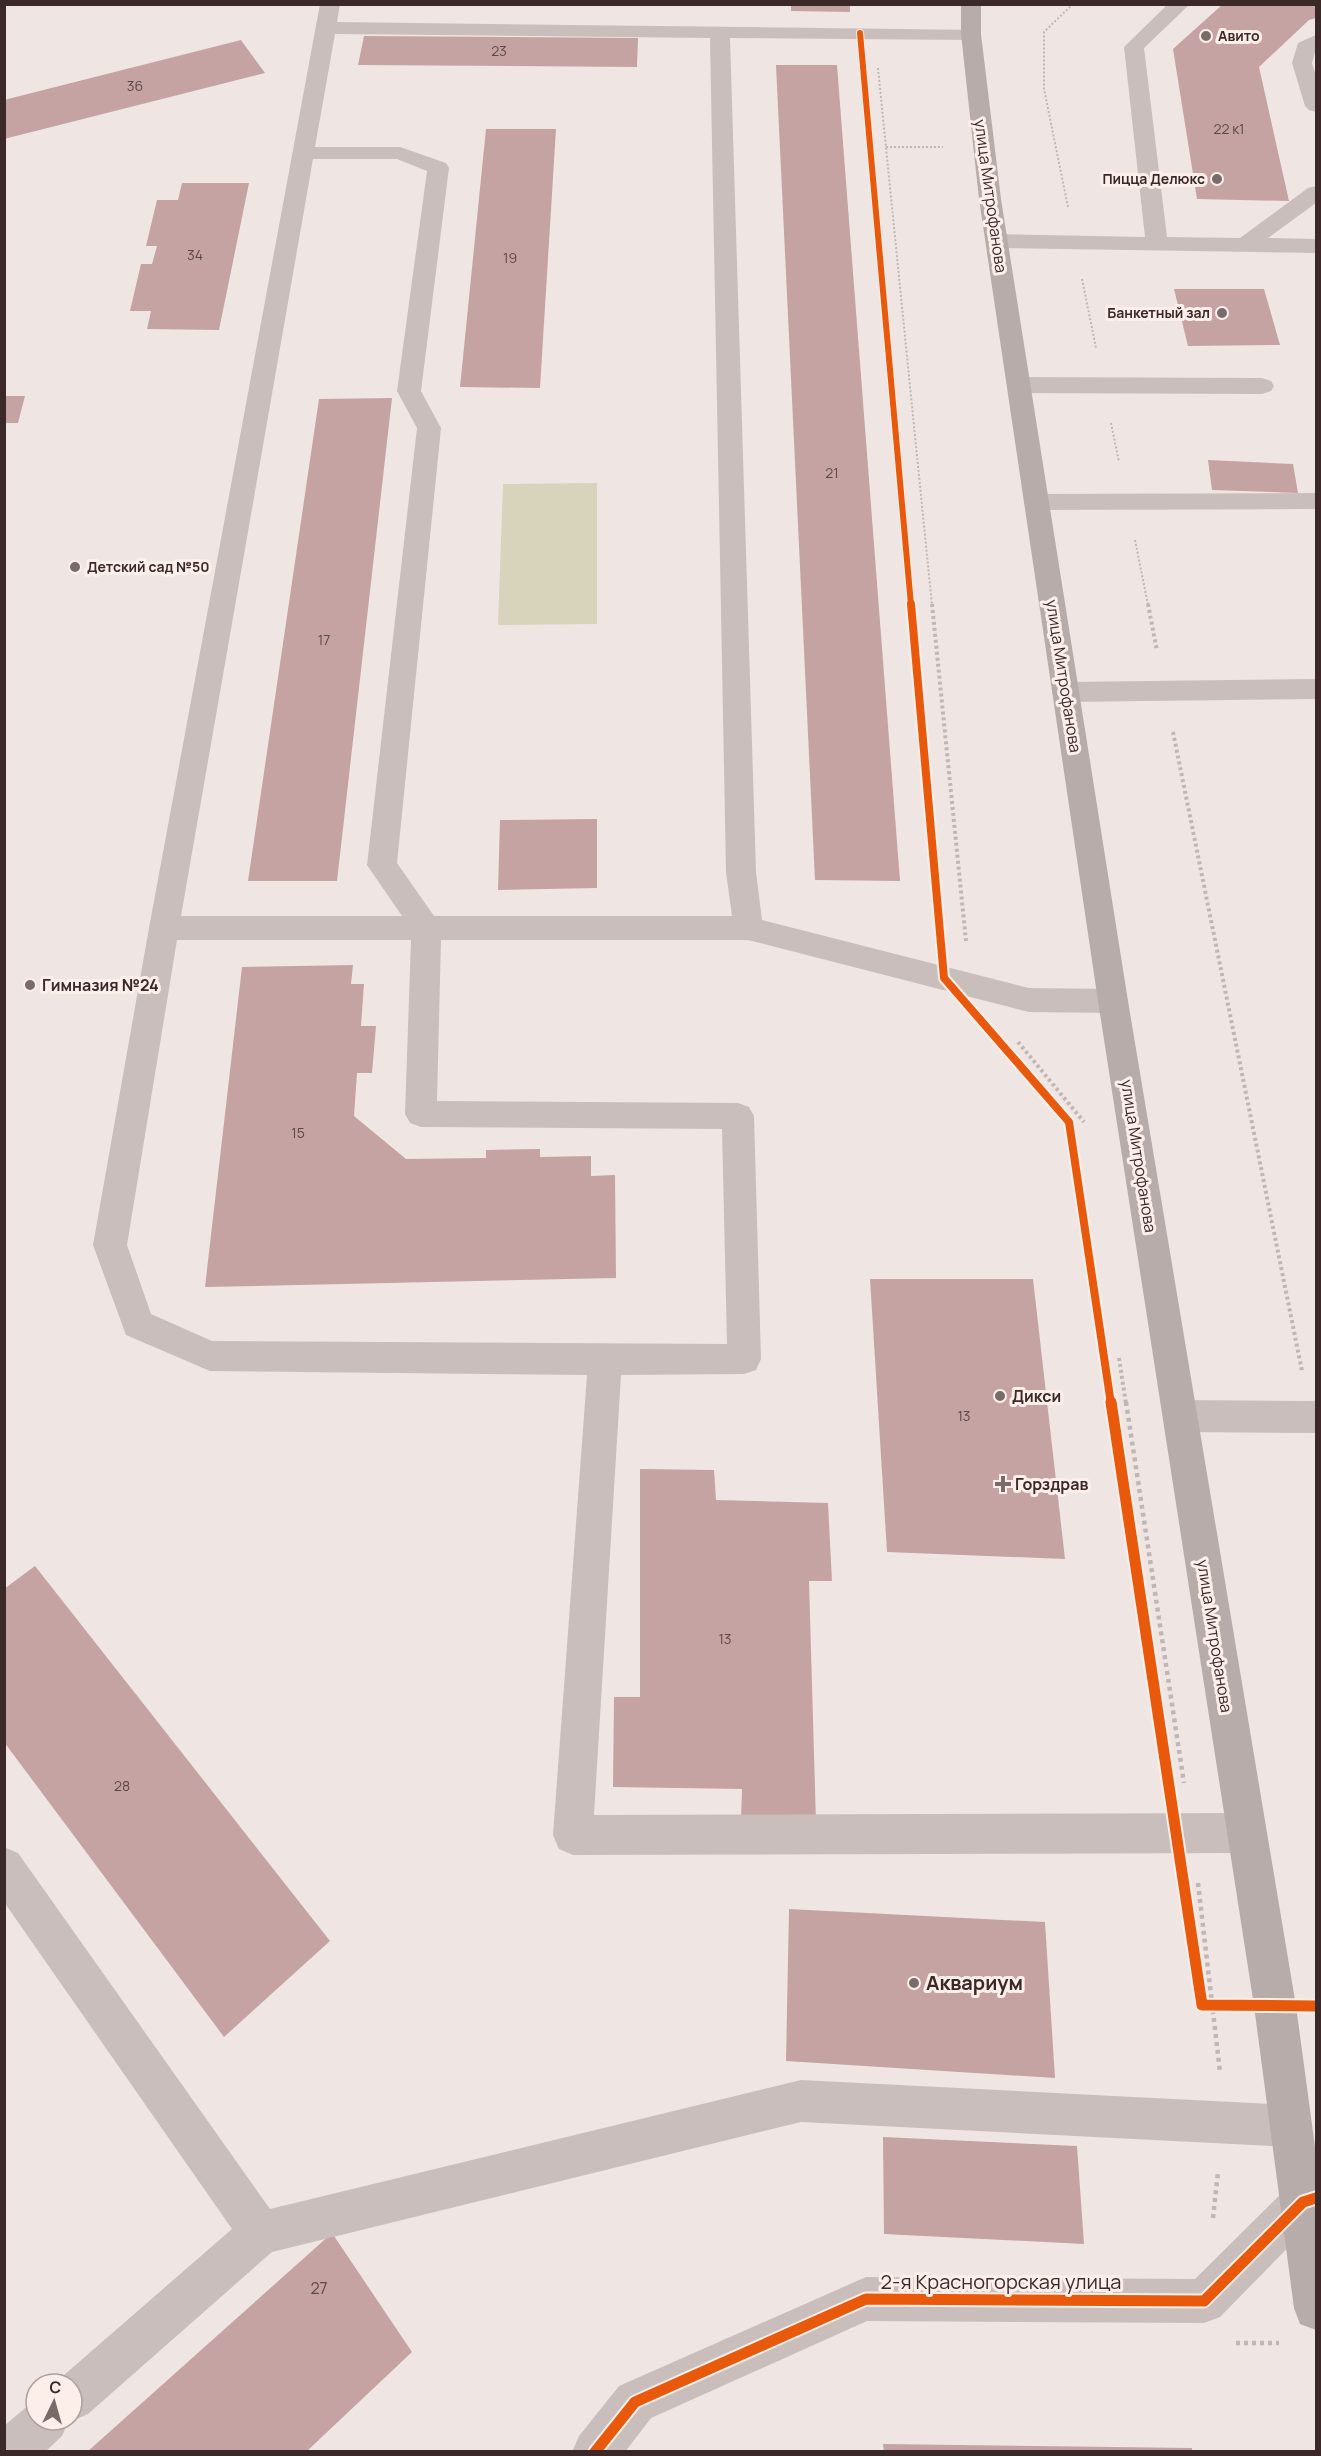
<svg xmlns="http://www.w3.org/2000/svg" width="1321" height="2456" viewBox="0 0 1321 2456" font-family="Manrope,sans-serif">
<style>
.green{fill:#d7d4bb}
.building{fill:#c5a3a3}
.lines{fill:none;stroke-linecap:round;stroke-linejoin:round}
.path-far2{stroke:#c2b6b3;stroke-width:2;stroke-dasharray:2 2;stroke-linecap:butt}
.path-far1{stroke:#c2b6b3;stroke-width:4;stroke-dasharray:3 3;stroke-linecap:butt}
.path{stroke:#c2b6b3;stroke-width:4.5;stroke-dasharray:4 4;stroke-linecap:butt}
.minor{fill:#c9bebb;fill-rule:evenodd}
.major{fill:#b8acaa;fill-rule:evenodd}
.cycleway-far2-casing{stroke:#fcefea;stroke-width:8}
.cycleway-far1-casing{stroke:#fcefea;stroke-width:12}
.cycleway-casing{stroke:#fcefea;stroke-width:15}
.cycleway-far2{stroke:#e8590c;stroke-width:6}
.cycleway-far1{stroke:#e8590c;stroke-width:8}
.cycleway{stroke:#e8590c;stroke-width:11}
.poi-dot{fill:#796b69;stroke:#fcefea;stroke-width:2}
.labels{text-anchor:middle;stroke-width:6;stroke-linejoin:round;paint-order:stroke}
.far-poi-label{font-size:14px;font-weight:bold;fill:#3a2928;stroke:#fcefea;text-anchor:start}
.number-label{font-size:14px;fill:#5d4847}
.street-label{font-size:16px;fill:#3a2928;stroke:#fcefea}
.poi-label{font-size:16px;font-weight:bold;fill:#3a2928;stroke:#fcefea;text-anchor:start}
.near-number-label{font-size:16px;fill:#5d4847}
.near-poi-label{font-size:20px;font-weight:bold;fill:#3a2928;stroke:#fcefea;text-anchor:start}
.near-street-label{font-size:20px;fill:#3a2928;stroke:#fcefea}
</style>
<rect width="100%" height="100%" fill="#efe6e3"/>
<!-- green -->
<polygon class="green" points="597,483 597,624 498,625 503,484"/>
<!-- building -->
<g class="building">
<polygon points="791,4 850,4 850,12 791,11"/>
<polygon points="1223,4 1316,4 1316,18 1309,20 1259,67 1289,201 1197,199 1173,49"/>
<polygon points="364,36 638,38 637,67 358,65"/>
<polygon points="241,40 265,73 4,139 4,100"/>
<polygon points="776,65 837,65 900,881 815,880"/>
<polygon points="486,129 556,129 540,388 460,387"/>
<polygon points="182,183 249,183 219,330 147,329 151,311 130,311 141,264 152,264 157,246 146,246 157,200 178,200"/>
<polygon points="1174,289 1264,289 1280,345 1188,346"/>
<polygon points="4,396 25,396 18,423 4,423"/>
<polygon points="392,398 337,881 248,881 319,399"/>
<polygon points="1208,460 1293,464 1298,493 1212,490"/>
<polygon points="597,819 597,888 498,890 500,820"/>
<polygon points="353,965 351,984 364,984 361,1026 376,1026 372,1073 357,1073 354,1116 406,1159 486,1158 486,1150 540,1149 540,1157 591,1156 591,1176 615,1175 616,1278 205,1287 242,967"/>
<polygon points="870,1279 1033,1279 1065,1559 887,1552"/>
<polygon points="640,1469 714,1470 716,1500 828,1503 832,1581 809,1581 816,1823 741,1820 742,1789 613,1787 614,1697 640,1697"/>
<polygon points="35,1566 330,1941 224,2037 4,1742 4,1589"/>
<polygon points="789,1909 1045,1922 1055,2078 786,2061"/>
<polygon points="883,2137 1077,2146 1084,2244 884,2234"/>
<polygon points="332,2233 412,2352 306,2452 87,2452"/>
<polygon points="883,2444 1192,2448 1192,2452 884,2452"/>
</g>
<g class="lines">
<!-- path-far2 -->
<g class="path-far2">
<polyline points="878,68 932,605"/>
<polyline points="886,147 943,147"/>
<polyline points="1068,207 1044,89 1044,32 1073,4"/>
<polyline points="1082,279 1096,348"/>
<polyline points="1111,423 1119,462"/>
<polyline points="1135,540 1148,605"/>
</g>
<!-- path-far1 -->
<g class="path-far1">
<polyline points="932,604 966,941"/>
<polyline points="1148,604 1157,651"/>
<polyline points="1173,732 1302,1371"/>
<polyline points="1018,1042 1084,1122"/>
<polyline points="1119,1358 1126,1404"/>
</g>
<!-- path -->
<g class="path">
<polyline points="1126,1402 1184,1783"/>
<polyline points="1198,1883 1220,2072"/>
<polyline points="1213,2218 1218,2172"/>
<polyline points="1236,2343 1279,2343"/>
</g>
<!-- minor -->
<g class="minor">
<path d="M320 4H340L337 22 978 30 981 34 978 38 971 40 730 38 756 872 762 920 1029 988 1113 989 1124 992 1128 1001 1124 1010 1113 1013 1029 1012 748 940H441L437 1101 738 1103 749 1107 754 1116 761 1359 756 1370 744 1374 621 1375 594 1815 1246 1813 1260 1819 1266 1833 1260 1847 1246 1853 573 1855 559 1849 553 1835 587 1375 210 1371 126 1335 93 1245 149 928ZM335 34 710 38 726 872 732 916H434L397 863 441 428 421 391 449 168 446 163 400 147H315ZM313 159H397L427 171 397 391 417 428 367 865 402 916H181ZM177 940H411L405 1114 410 1123 421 1127 722 1129 727 1344 212 1341 151 1314 127 1245Z"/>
<polygon points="1168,4 1190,4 1144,48 1167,237 1240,238 1308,188 1316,186 1316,203 1268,238 1316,239 1316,253 997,248 989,246 986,241 989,236 997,234 1145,237 1124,47"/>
<polygon points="1316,35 1316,49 1312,63 1316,76 1316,112 1309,110 1305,106 1292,63 1298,43"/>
<polygon points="1019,377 1262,378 1271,381 1274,386 1271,391 1262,394 1019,393 1010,390 1007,385 1010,380"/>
<polygon points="1316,493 1316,509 1037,510 1028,508 1024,502 1028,496 1037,494"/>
<polygon points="1316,679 1316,699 1066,702 1056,699 1052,692 1056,685 1066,682"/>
<polygon points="1181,1400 1316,1401 1316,1433 1181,1432 1169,1427 1164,1416 1169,1405"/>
<polygon points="4,1847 18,1853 270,2209 801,2080 1291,2105 1306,2111 1312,2126 1306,2141 1291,2147 801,2122 272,2252 88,2414 72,2421 72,2384 55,2384 56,2382 232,2229 4,1902"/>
<polygon points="1316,2176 1316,2219 1220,2317 1204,2323 867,2321 651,2418 625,2452 572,2452 579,2436 619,2386 866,2277 1195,2279 1288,2187"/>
<polygon points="36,2401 36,2420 69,2420 62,2436 45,2452 4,2452 4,2426 30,2404"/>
</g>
<!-- major -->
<polygon class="major" points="961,4 981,4 981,34 1001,199 1128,1001 1296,2006 1316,2154 1316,2330 1300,2324 1294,2308 1254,2006 1098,1001 979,199 961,34"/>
<!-- cycleway-far2 casing -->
<g class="cycleway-far2-casing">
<polyline id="cycleway-far2" points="860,33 911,605"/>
</g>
<!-- cycleway-far1 casing -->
<g class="cycleway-far1-casing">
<polyline id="cycleway-far1" points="911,604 944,978 1069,1122 1111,1404"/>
</g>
<!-- cycleway casing -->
<g class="cycleway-casing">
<g id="cycleway">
<polyline points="1111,1402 1202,2005 1316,2006"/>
<polyline points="595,2452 635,2402 866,2299 1204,2301 1303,2202 1316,2198"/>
</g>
</g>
<!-- cycleway-far2 -->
<use href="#cycleway-far2" class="cycleway-far2"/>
<!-- cycleway-far1 -->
<use href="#cycleway-far1" class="cycleway-far1"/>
<!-- cycleway -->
<use href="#cycleway" class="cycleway"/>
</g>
<!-- markers -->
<g class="poi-dot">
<circle cx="1206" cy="36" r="6"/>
<circle cx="1217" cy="179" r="6"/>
<circle cx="1222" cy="313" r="6"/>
<circle cx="75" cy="567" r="6"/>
<circle cx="30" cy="985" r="6"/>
<circle cx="1000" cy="1396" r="6"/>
<path d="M1000 1475h6v6h6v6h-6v6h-6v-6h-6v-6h6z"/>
<circle cx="914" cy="1983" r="6"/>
</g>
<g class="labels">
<!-- far-poi labels -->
<g class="far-poi-label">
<text x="1218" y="41">Авито</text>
<text x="1205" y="184" text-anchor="end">Пицца Делюкс</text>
<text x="1210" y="318" text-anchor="end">Банкетный зал</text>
<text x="87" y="572">Детский сад №50</text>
</g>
<!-- number labels -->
<g class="number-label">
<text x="499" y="56">23</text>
<text x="135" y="91">36</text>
<text x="1229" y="134">22 к1</text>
<text x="195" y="260">34</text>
<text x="510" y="263">19</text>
<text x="832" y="478">21</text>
<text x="324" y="645">17</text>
<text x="298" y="1138">15</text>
<text x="964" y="1421">13</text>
<text x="725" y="1644">13</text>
<text x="122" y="1791">28</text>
</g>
<!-- street labels -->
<g class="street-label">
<text transform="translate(991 196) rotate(82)" y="6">улица Митрофанова</text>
<text transform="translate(1064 676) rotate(81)" y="6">улица Митрофанова</text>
<text transform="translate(1139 1156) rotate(81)" y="6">улица Митрофанова</text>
<text transform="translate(1215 1636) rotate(81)" y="6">улица Митрофанова</text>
</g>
<!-- poi labels -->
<g class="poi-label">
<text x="42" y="991">Гимназия №24</text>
<text x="1012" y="1402">Дикси</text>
<text x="1015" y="1490">Горздрав</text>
</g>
<!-- near-number labels -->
<g class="near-number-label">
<text x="319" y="2294">27</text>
</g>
<!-- near-poi labels -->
<g class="near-poi-label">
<text x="926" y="1990">Аквариум</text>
</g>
<!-- near-street labels -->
<g class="near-street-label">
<text x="1001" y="2289">2-я Красногорская улица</text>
</g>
</g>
<!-- border -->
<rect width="1321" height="2456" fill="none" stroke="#3a2928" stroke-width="12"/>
<!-- north arrow -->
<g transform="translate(54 2402) rotate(5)"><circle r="28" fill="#fcefea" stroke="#aea09c" stroke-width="1.5"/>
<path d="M0-4.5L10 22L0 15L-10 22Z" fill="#796b69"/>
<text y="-9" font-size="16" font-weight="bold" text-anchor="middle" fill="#3a2928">С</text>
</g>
</svg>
